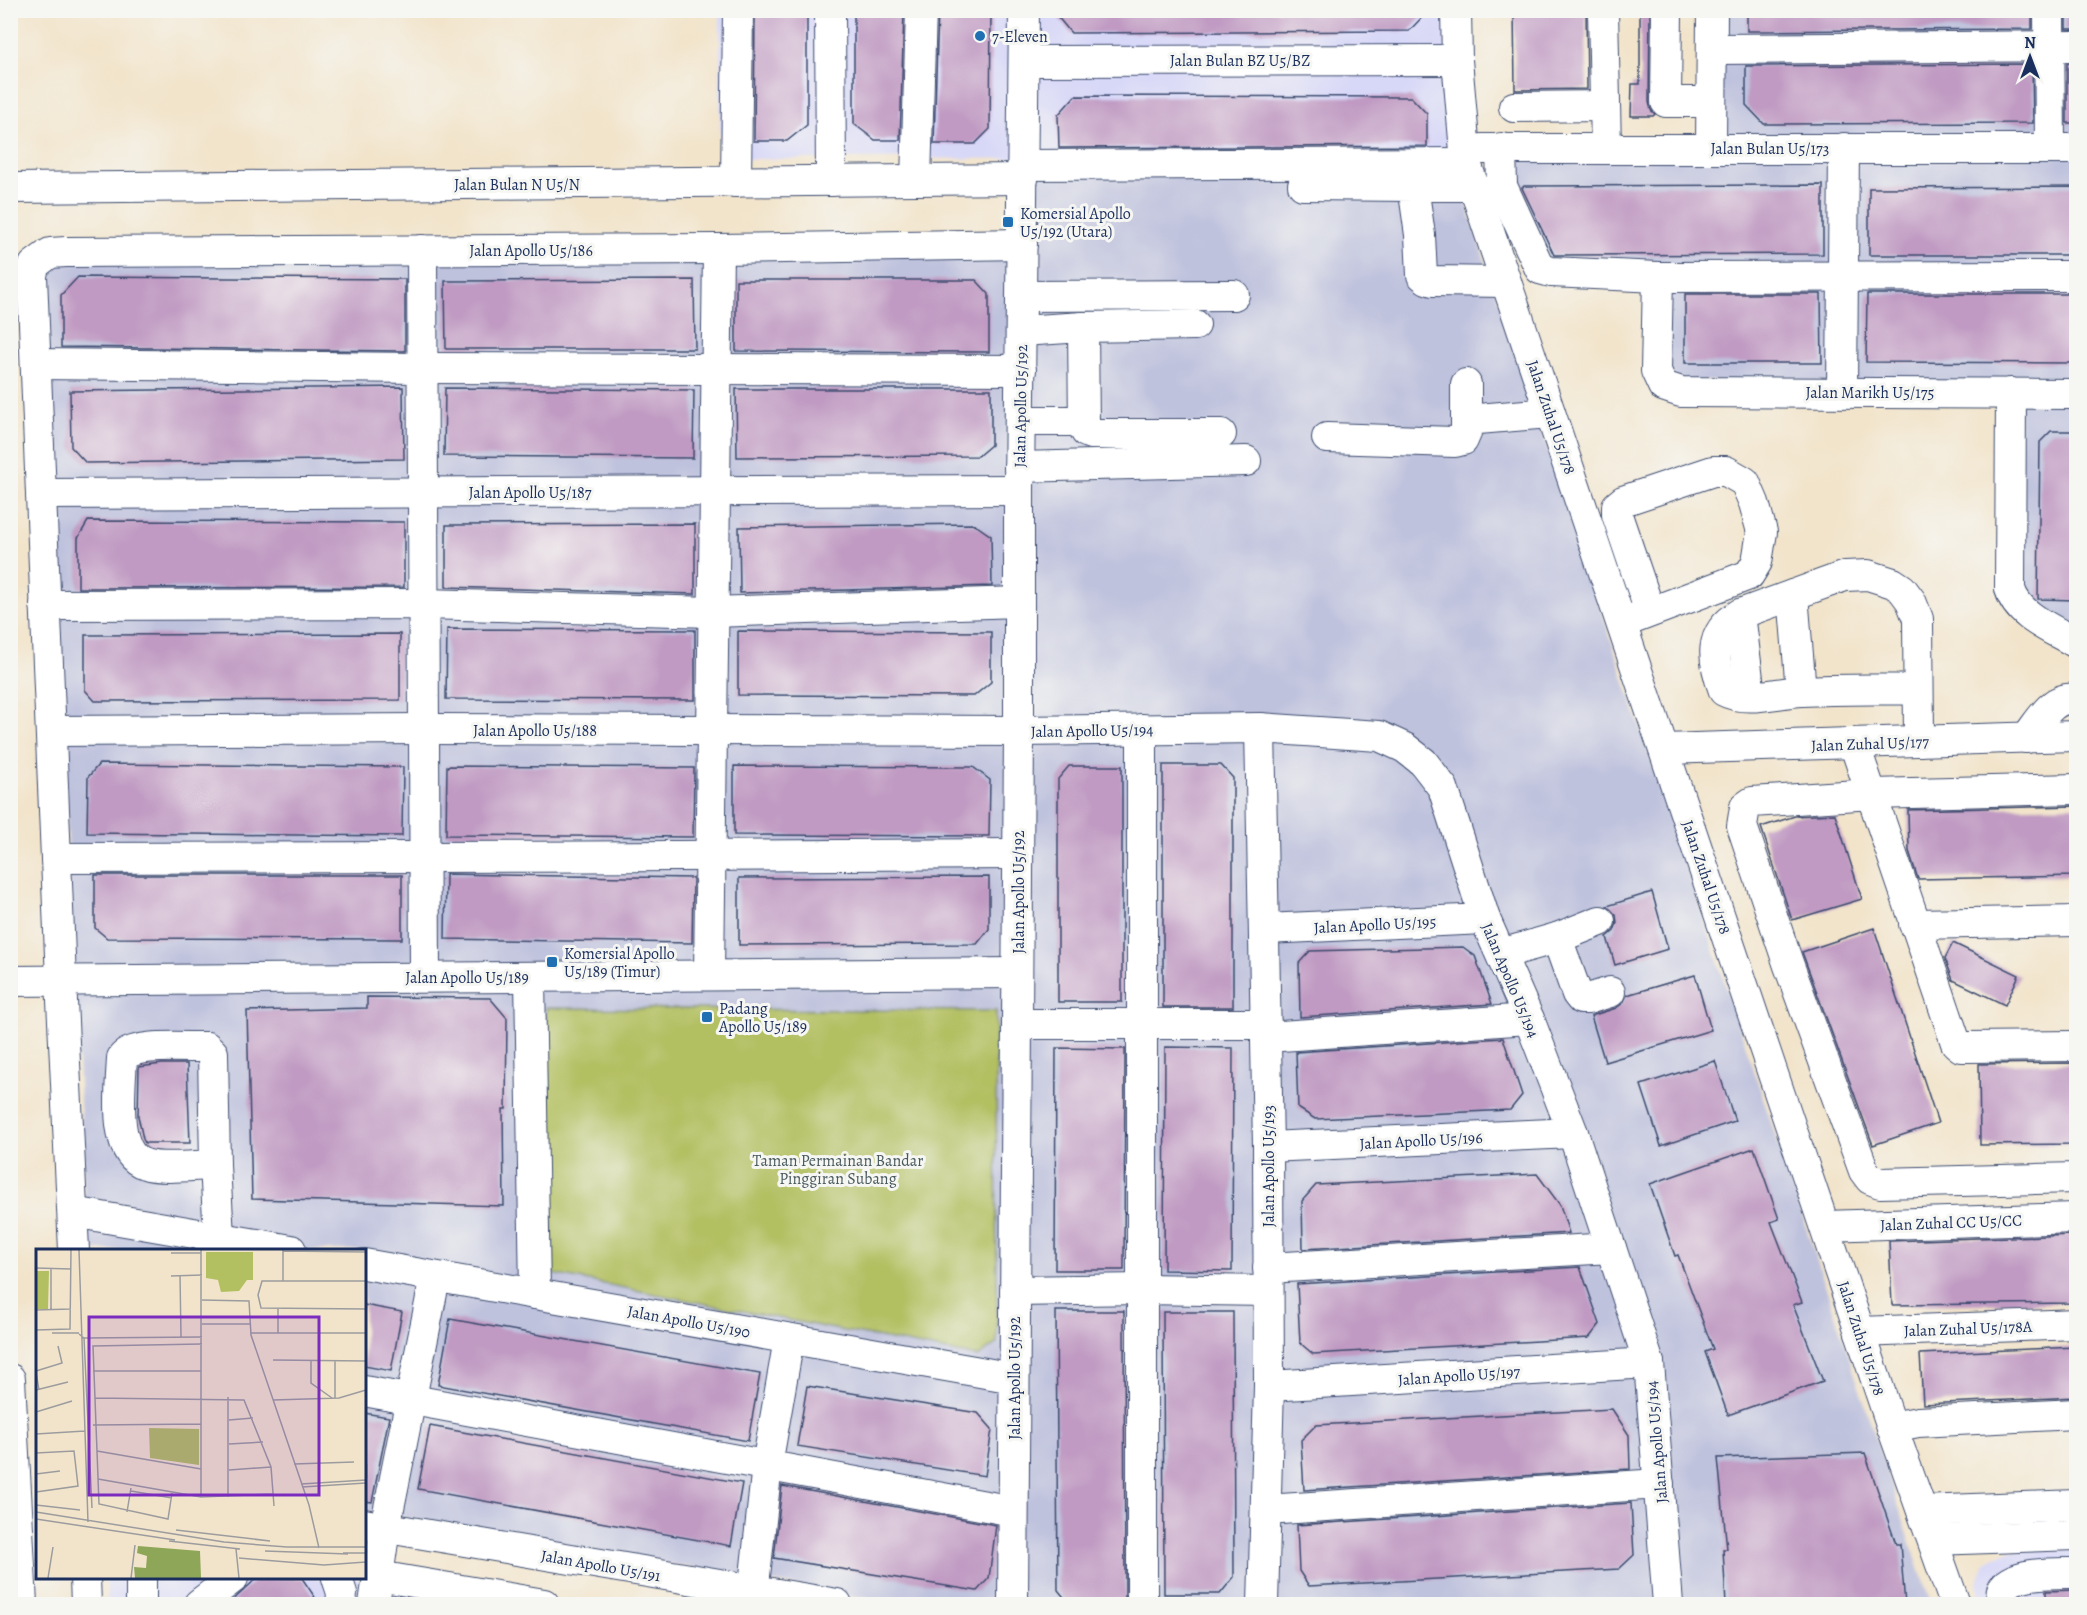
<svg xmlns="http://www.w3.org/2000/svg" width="2087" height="1615" viewBox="0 0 2087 1615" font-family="Alegreya,serif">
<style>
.built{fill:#d7d7f8}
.industrial{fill:#bfc2dd}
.green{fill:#b3c062;stroke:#677860;stroke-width:1.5}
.building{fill:#c09ac2}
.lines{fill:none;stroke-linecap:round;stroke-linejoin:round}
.minor-casing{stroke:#3b4a6e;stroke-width:32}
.minor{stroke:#fff;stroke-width:30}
.poi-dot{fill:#1f6fb2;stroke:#f6f6f2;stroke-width:2}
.labels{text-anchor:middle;stroke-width:6;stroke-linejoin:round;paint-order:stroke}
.poi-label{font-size:16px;fill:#1b2f5e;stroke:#f6f6f2;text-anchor:start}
.street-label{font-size:16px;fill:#1b2f5e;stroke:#f6f6f2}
.park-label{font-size:16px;fill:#495a5f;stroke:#f6f6f2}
.inset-road{fill:none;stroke:#9c9c9f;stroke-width:1.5}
.view{fill:#7b2cbf;fill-opacity:0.15;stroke:#7b2cbf;stroke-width:3}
.inset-edge{fill:none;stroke:#1b2f5e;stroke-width:3}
</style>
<rect width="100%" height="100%" fill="#f6f6f2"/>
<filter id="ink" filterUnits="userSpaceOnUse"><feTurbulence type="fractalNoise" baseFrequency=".0167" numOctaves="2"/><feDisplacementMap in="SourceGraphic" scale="12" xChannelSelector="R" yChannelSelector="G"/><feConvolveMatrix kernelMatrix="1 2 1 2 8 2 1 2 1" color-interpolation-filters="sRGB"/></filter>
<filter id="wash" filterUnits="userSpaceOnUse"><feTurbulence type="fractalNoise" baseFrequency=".008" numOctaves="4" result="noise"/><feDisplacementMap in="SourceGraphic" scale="24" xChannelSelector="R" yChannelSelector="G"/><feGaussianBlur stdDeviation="1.35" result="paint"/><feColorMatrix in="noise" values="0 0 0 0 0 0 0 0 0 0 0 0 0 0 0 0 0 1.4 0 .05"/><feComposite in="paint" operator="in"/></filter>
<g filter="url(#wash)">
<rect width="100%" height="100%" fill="#f2e4cb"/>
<!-- built -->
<g class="built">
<polygon points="720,11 1446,11 1449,158 720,159"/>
<polygon points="365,1543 371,1544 366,1581 501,1604 108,1604 106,1578 364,1578"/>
<polygon points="2076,1549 2076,1604 1983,1604 1977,1584 1987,1561 2010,1551"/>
</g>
<!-- industrial -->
<g class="industrial">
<polygon points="1718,11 2076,11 2076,632 2025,602 2018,385 1682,381 1663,371 1666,271 1543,264 1506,155 1716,155"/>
<polygon points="1455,170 1931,1604 900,1604 365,1511 364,1250 87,1250 41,269 53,260 1029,253 1030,172"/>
</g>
<!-- green -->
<polygon class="green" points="546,1008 996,1011 997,1343 978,1357 553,1274"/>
<g id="blocks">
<!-- building -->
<g class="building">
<polygon points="755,10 807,10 807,125 787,141 754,141"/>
<polygon points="854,10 904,10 900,140 875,140 854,124"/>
<polygon points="938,10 991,10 990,129 975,144 934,144"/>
<polygon points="1052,10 1429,10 1409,31 1071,33"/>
<polygon points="1514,10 1586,10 1587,89 1515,90"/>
<polygon points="1640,10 1650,10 1649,102 1651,110 1655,114 1653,116 1631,116 1632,84 1640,84"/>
<polygon points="1747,10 2032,10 2032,29 1747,31"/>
<rect x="2066" y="10" width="10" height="19"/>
<rect x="2067" y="63" width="9" height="60"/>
<polygon points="2032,64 2033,123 1764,124 1746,105 1746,66"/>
<polygon points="1075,96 1411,97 1427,114 1427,146 1059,148 1058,115"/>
<polygon points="1823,185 1823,254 1554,255 1522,188 1524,186"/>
<polygon points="2076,187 2076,255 1869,255 1869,188"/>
<polygon points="78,277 405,279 405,351 61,347 61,295"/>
<polygon points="694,280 695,349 446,349 445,281"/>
<polygon points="736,280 976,280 989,294 989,352 736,351"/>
<polygon points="1685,294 1821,294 1822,363 1685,363"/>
<polygon points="1867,294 2076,294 2076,363 1866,362"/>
<polygon points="403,387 404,459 86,463 71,447 70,391"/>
<polygon points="445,388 694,390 693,458 444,456"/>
<polygon points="736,389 991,389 991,445 978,456 737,457"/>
<polygon points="2051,431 2076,431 2076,600 2038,599 2040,442"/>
<polygon points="88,521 404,522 404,587 78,588 78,538"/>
<polygon points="695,524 695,594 446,587 446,525"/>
<polygon points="974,524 991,536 992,586 740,593 739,527"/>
<polygon points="447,629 695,630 695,700 446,699"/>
<polygon points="738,631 991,632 991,682 974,696 738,695"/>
<polygon points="400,634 400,700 95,701 85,690 85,635"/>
<polygon points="99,764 403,767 402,836 87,833 88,777"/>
<polygon points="1163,765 1221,765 1233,778 1233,1007 1163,1007"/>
<polygon points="447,766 694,768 693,837 446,835"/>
<polygon points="734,766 973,767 990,780 989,836 734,835"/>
<polygon points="1069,766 1122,766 1122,1002 1058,1002 1058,779"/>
<polygon points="2076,806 2076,876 1918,879 1909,851 1908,810"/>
<polygon points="1835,814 1862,899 1792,920 1761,827 1795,816"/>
<polygon points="446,874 693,878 692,943 445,939"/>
<polygon points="95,875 402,875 402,939 107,938 95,928"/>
<polygon points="989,877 989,929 977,944 739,945 739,878"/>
<polygon points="1652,892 1668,949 1615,965 1607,937 1614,931 1617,923 1616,915 1607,906"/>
<polygon points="1874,928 1938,1123 1873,1145 1802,952"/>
<polygon points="1953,943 2019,975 2005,1005 1953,980 1945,958"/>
<polygon points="1463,947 1475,956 1492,1004 1300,1017 1299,963 1310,951"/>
<polygon points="1695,975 1711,1030 1605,1062 1591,1016 1616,1008 1623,1003 1627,995"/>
<polygon points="367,997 490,998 507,1018 506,1109 503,1109 504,1206 252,1199 247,1011 367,1008"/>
<polygon points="1503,1038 1522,1095 1510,1110 1315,1119 1298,1108 1296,1052"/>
<polygon points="1165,1047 1233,1048 1232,1271 1164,1270"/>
<polygon points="1056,1048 1125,1049 1124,1270 1055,1270"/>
<polygon points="1715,1061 1735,1121 1661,1146 1641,1085"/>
<polygon points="2076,1063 2076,1144 1980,1145 1979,1064"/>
<polygon points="162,1064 187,1064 190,1143 145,1143 143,1139 138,1116 139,1067"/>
<polygon points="1754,1148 1779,1219 1771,1222 1802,1302 1793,1305 1823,1381 1728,1415 1705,1352 1713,1349 1678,1255 1675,1256 1650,1184"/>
<polygon points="1537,1174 1560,1205 1569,1233 1303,1249 1302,1201 1316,1185"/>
<polygon points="2076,1235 2076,1303 1892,1305 1889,1241"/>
<polygon points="1580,1267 1600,1324 1589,1338 1313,1354 1300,1343 1297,1284"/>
<polygon points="364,1305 402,1312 391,1371 364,1366"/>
<polygon points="1056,1311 1124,1311 1125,1601 1068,1602 1058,1590"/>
<polygon points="1163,1312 1233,1312 1234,1577 1220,1594 1164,1594"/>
<polygon points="450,1319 760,1374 748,1441 438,1385"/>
<polygon points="2076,1347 2076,1397 1923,1404 1920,1354"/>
<polygon points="807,1386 978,1413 992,1429 985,1476 797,1446"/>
<polygon points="1612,1409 1629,1435 1630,1469 1304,1490 1301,1440 1316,1425"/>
<polygon points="364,1413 389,1417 372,1502 364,1501"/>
<polygon points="430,1426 742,1483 731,1546 418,1489"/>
<polygon points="1865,1453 1896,1544 1900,1544 1905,1605 1726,1605 1723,1549 1727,1549 1718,1458"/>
<polygon points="782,1486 996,1525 989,1578 977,1591 774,1558"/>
<polygon points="1631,1503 1634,1555 1619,1569 1309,1586 1299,1571 1297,1525"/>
<polygon points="257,1578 302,1578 320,1605 228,1605"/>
<polygon points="2076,1590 2076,1605 2046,1605 2046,1591"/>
</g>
</g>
</g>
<g filter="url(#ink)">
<use href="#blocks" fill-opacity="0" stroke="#3b4a6e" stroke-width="1.5"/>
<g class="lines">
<!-- minor casing -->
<g class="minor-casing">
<g id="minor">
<polyline points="830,10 831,181"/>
<polyline points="1456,10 1457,60 1466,163 1892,1427 1955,1604"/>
<polyline points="1603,10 1606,148"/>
<polyline points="1667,10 1666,102 1711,102"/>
<polyline points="2049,10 2050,149"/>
<polyline points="1712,49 2076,46"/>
<polyline points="1024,61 1457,60"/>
<polyline points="1514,107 1605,106"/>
<polyline points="1501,148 1502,186 1540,269 1551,272 1658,277 2076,276"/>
<polyline points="1711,148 1712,10"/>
<polyline points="1482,149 2076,149"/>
<polyline points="1023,165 1466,163"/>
<polyline points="916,180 921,10"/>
<polyline points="736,182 738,10"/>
<polyline points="1303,185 1413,186 1420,235 1422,275 1427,279 1433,281 1506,282"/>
<polyline points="1413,186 1474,186"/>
<polyline points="10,188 1023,179"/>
<polyline points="422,250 425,977"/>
<polyline points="1658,277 1656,371 1663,386 1681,392 2076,394"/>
<polyline points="1022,296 1234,295"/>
<polyline points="1083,327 1084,428 1086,432 1091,434 1221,434"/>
<polyline points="1021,331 1083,327 1195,325"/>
<polyline points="36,364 421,368 1021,370"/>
<polyline points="1466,384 1466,420"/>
<polyline points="1842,391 1844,148"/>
<path d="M2011 393 2010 589C2018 617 2053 629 2076 643"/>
<polyline points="1020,421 1084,421"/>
<polyline points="1327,438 1455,442 1463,440 1466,433 1466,420 1550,413"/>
<polyline points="1019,467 1246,461"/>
<polyline points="41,494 1019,490"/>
<polyline points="1793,595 1801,691"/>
<polyline points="45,605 423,604 713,612 1019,602"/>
<polyline points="1740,614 1750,695"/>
<polyline points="1622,623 1749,575 1757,562 1762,532 1754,503 1745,482 1726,471 1713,471 1623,501 1617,506 1617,515 1650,612"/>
<path d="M1918 689C1880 690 1841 689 1802 691 1778 692 1746 703 1724 691 1712 659 1708 633 1740 614L1845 576 1868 575 1893 583 1902 589 1911 601 1918 619 1919 741"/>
<polyline points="1260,728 1268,1147 1269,1386 1263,1604"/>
<polyline points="1142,729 1142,1604"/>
<polyline points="51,731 424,729 1019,731 1260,728 1379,736 1405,748 1423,762 1443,788 1485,919 1529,1019 1573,1133 1649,1363 1668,1604"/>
<path d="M2026 738C2040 721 2052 695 2076 699"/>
<polyline points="1854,743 1956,1043 1961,1047 1968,1047 2076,1046"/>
<polyline points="1664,749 2076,736"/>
<polyline points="2076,789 1872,794 1752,802 1745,807 1742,826 1788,963 1864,1171 1870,1179 1880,1183 2076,1178"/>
<path d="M56 858C377 856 697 858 1018 854"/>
<polyline points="1914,924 2076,921"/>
<polyline points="1265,929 1485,919"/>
<polyline points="1557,938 1577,994 1581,999 1588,999 1610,992"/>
<polyline points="1501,954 1557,938 1600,921"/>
<polyline points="709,975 718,249"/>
<polyline points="530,977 535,1294"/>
<polyline points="10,981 1017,973"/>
<polyline points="1017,1024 1266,1024"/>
<polyline points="1266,1037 1529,1019"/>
<path d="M207 1047 213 1053 215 1165C197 1165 161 1170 145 1164 111 1154 121 1086 122 1058 132 1042 188 1048 207 1047Z"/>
<polyline points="1268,1147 1573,1133"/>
<polyline points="215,1165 219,1237"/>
<polyline points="73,1212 291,1250"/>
<polyline points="1825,1226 2076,1218"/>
<polyline points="74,1250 61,980 32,276 34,265 50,253 66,252 718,249 1022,244"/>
<polyline points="364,1264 1014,1378"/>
<polyline points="1268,1268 1611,1248"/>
<polyline points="1015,1291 1142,1289 1268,1291"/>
<polyline points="1860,1332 2076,1324"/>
<polyline points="10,1379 22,1604"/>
<polyline points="1269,1386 1649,1363"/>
<polyline points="364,1391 1013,1511"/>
<polyline points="1892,1427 1918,1422 2076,1414"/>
<polyline points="1266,1510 1659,1484"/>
<polyline points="1923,1511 2076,1505"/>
<polyline points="364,1524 837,1604"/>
<polyline points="1934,1540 2076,1535"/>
<polyline points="378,1576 544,1604"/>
<polyline points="85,1578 86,1604"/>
<polyline points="141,1578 141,1604"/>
<polyline points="337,1578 342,1593 341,1604"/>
<polyline points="199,1604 233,1578"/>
<polyline points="374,1604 385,1528 435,1278"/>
<polyline points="752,1604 767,1465 789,1339"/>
<polyline points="1013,1604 1019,731 1019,490 1024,10"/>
<path d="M2003 1604C2002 1600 2000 1594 2002 1590 2010 1571 2060 1573 2076 1573"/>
</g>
</g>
<!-- minor -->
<use href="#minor" class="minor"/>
</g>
</g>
<!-- markers -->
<g class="poi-dot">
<circle cx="980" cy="36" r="6"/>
<rect x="1002" y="216" width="12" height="12" rx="3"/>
<rect x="546" y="956" width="12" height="12" rx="3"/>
<rect x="701" y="1011" width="12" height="12" rx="3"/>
</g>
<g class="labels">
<!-- poi labels -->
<g class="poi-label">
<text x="992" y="42">7-Eleven</text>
<text x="1020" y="219">Komersial Apollo<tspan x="1020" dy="18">U5/192 (Utara)</tspan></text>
<text x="564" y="959">Komersial Apollo<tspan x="564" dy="18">U5/189 (Timur)</tspan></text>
<text x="719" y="1014">Padang<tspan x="719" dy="18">Apollo U5/189</tspan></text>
</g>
<!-- street labels -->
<g class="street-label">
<text x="1240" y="66">Jalan Bulan BZ U5/BZ</text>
<text x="1770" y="154">Jalan Bulan U5/173</text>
<text x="517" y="190">Jalan Bulan N U5/N</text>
<text x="531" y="256">Jalan Apollo U5/186</text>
<text x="1870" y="398">Jalan Marikh U5/175</text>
<text transform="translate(1020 406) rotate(-89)" y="6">Jalan Apollo U5/192</text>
<text transform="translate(1552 417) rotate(71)" y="6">Jalan Zuhal U5/178</text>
<text x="530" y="498">Jalan Apollo U5/187</text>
<text x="535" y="736">Jalan Apollo U5/188</text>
<text transform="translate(1092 730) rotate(-1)" y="6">Jalan Apollo U5/194</text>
<text transform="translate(1870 743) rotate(-2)" y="6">Jalan Zuhal U5/177</text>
<text transform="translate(1707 877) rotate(71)" y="6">Jalan Zuhal U5/178</text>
<text transform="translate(1018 892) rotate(-90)" y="6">Jalan Apollo U5/192</text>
<text transform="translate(1375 924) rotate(-3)" y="6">Jalan Apollo U5/195</text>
<text x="467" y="983">Jalan Apollo U5/189</text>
<text transform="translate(1511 980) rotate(67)" y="6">Jalan Apollo U5/194</text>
<text transform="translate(1421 1140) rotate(-3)" y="6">Jalan Apollo U5/196</text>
<text transform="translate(1268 1166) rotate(-90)" y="6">Jalan Apollo U5/193</text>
<text transform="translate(1951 1222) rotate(-2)" y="6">Jalan Zuhal CC U5/CC</text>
<text transform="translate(689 1321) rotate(10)" y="6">Jalan Apollo U5/190</text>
<text transform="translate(1968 1328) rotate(-2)" y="6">Jalan Zuhal U5/178A</text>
<text transform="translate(1862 1338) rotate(72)" y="6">Jalan Zuhal U5/178</text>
<text transform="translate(1459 1375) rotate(-4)" y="6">Jalan Apollo U5/197</text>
<text transform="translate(1014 1378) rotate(-90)" y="6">Jalan Apollo U5/192</text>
<text transform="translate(1656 1442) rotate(-95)" y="6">Jalan Apollo U5/194</text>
<text transform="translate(601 1565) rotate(10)" y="6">Jalan Apollo U5/191</text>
</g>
<!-- park labels -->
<g class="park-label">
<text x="838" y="1166">Taman Permainan Bandar<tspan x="838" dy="18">Pinggiran Subang</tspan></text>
</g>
</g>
<!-- overview -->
<g transform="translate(36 1249)">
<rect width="330" height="330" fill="#f2e4cb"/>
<path d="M170 3H217V31H211L203 42 185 43 182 31 170 29ZM0 22H13L12 60H0ZM113 179 163 180V216L114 209Z" fill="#b3c062"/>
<path d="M102 297 164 302 165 329H99L98 318 110 319 111 307 101 304Z" fill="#8ea658"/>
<path class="inset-road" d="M43 1 52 273M247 2 330 3M135 4H165M0 19 35 20M15 19V60M144 26 145 88M135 27 166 26M247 32V1M330 32H226L222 46 225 59 330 60M166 51 213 52 215 86 273 256 283 299M0 61 35 60M166 75H214M0 81 34 80 35 1M16 84H43M215 84H330M242 84V59M43 85 48 89 56 259M46 89 166 88M237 111 330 112M275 111V134L296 149M0 122 26 114 22 97M57 122H165M0 123 3 141M0 141 32 133M192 148V248M59 149 208 151 235 218 238 257M299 149V112M237 151 303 149 330 141M0 163 36 152M193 171 217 169M57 176 165 175M0 185 49 182M193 195 227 193M61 202 165 220M0 204 38 202 42 237 0 243M258 215 318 213M193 221 235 218M0 225 24 222M62 230 165 248 237 245M265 235 330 231M266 238 330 234M95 242 136 249M136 244 132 270 63 255 57 97 166 95M165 248V1M0 256 44 261M0 263 188 293 251 298H330M91 263 95 239M0 270 139 291M140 281 234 292M133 292 204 300M200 300 203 329M229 302 312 305M307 304H330M203 309 288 316 330 313M12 329 17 298M95 329 99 296"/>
<path class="view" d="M53 68H283V246H53Z"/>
<rect width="330" height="330" class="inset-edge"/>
</g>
<!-- margin -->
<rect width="2087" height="1615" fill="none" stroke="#f6f6f2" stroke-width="36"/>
<!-- north arrow -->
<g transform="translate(2030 57)" stroke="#f6f6f2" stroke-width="4.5" paint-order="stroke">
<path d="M0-4.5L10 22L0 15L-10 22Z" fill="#1b2f5e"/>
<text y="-9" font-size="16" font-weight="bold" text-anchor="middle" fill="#1b2f5e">N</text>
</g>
</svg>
